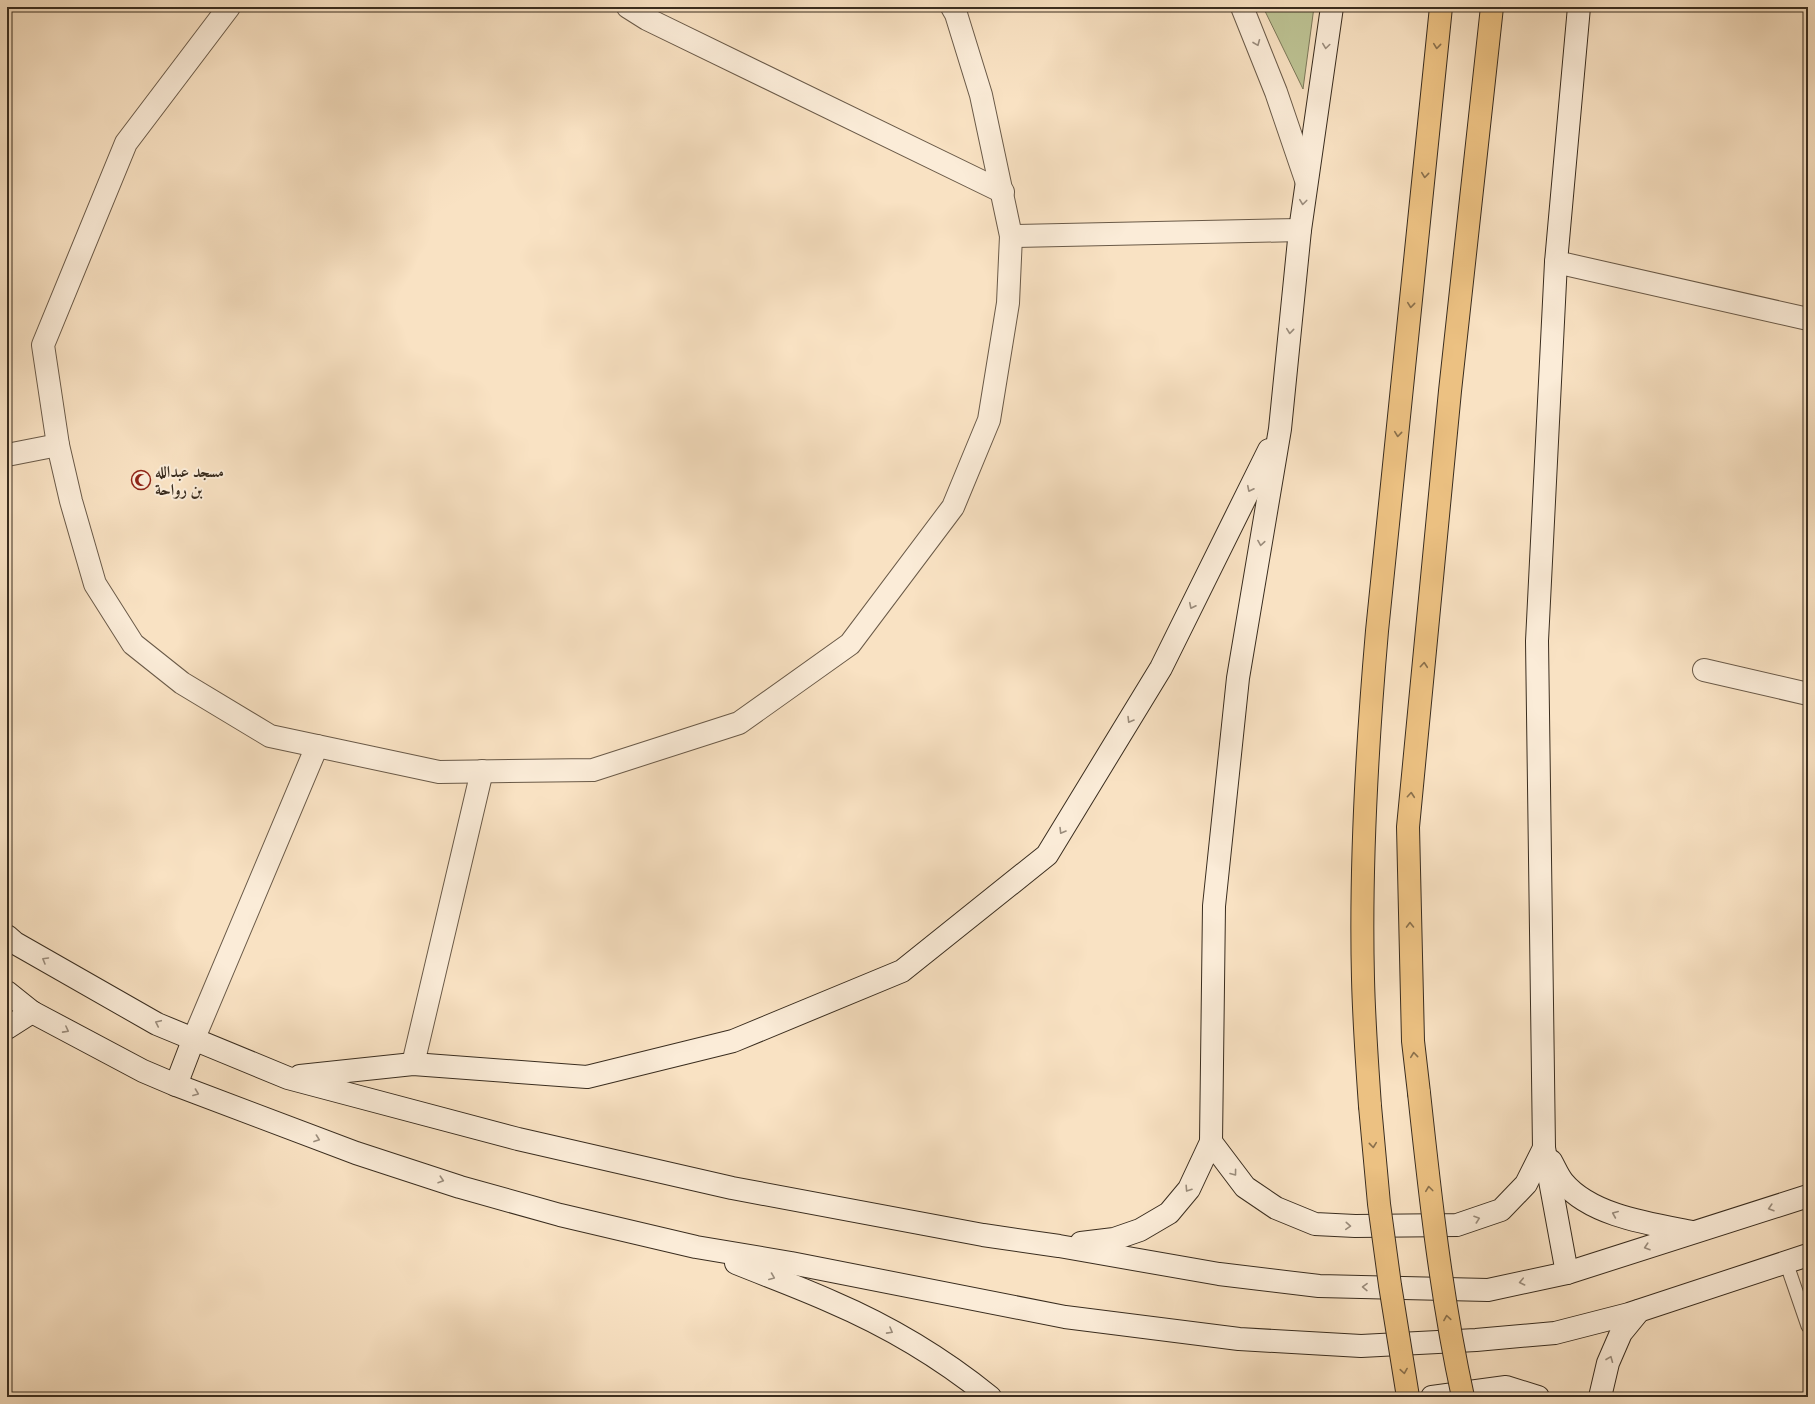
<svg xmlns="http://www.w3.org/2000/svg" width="1815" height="1404" viewBox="0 0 1815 1404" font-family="'IM FELL Great Primer',Amiri,serif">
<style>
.green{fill:#bdc394;stroke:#7c785a}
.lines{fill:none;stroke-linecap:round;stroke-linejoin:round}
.lane-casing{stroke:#6a5a48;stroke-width:15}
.street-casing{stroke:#6a5a48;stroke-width:24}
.secondary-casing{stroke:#3a2d1f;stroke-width:24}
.highway-casing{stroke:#3a2d1f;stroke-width:24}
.lane{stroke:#fbecd8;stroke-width:13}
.street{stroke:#fbecd8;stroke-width:22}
.secondary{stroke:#fbecd8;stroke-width:22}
.highway{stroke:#ecc182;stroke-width:22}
.highway-bridge-casing{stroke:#3a2d1f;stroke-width:24;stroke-linecap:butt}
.highway-bridge{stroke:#ecc182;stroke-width:22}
.oneway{stroke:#9a8c7c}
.oneway2{stroke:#8a704c}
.labels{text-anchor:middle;stroke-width:4;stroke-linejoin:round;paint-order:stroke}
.poi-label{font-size:16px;font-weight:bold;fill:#3a2d1f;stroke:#fbecd8;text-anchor:start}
</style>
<rect width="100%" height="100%" fill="#f9e2c3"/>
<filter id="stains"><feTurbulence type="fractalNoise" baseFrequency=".005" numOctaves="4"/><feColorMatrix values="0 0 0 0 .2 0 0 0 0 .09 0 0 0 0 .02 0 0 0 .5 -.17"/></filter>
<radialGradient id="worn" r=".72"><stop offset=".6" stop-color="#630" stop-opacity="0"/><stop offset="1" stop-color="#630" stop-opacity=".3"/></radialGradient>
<!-- green -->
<polygon class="green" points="1263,7 1314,7 1303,89"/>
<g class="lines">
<!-- lane casing -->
<g class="lane-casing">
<polyline id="lane" points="1786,1262 1808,1326"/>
</g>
<!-- street casing -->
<g class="street-casing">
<g id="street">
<polyline points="229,7 126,143 43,345 58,445 71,501 95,584 133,644 182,683 270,736 439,772 593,770 739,723 850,644 953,507 989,420 1008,303 1011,236 981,95 956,14 952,7"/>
<polyline points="628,7 647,19 1003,192"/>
<polyline points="1242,7 1276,92 1306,180"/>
<polyline points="1011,236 1300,230"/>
<polyline points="1556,262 1808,319"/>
<polyline points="7,455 58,445"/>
<polyline points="1704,670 1808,694"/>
<polyline points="194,1038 317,746"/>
<polyline points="413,1064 482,771"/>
</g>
</g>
<!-- secondary casing -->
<g class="secondary-casing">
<g id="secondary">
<polyline points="7,936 15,943 157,1024 288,1078 518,1139 732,1188 983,1235 1059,1246 1219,1274 1319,1286 1488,1290 1567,1273 1808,1196"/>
<polyline points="7,992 32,1012 143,1071 176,1085 356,1153 460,1187 560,1215 696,1247 791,1263 1065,1317 1239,1339 1361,1346 1476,1340 1555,1333 1629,1314 1808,1255"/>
<polyline points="7,1028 32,1012"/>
<polyline points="300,1076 413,1064 587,1077 733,1041 902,971 1047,855 1161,668 1269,450"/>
<polyline points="176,1085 194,1038"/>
<polyline points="1211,1142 1245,1187 1276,1208 1315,1224 1355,1226 1457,1225 1501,1210 1526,1184 1544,1148"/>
<path d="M1551 1161C1555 1168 1558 1176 1563 1182 1591 1216 1651 1224 1692 1232"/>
<polyline points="1081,1243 1114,1239 1140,1230 1169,1213 1189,1189 1211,1142 1214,906 1238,678 1280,429 1300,230 1332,7"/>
<path d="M736 1263C768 1276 801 1288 832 1302 888 1326 943 1359 990 1397"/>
<polyline points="1567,1273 1544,1148 1537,641 1556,262 1579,7"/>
<polyline points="1432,1397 1506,1387 1538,1397"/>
<polyline points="1600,1397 1608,1363 1621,1333 1639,1311"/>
</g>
</g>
<!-- highway casing -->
<g class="highway-casing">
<g id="highway">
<polyline points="1419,1093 1413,1041 1408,827 1450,391 1492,7"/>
<path d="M1370 1106C1367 1064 1364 1021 1363 979 1360 863 1367 746 1377 631L1441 7"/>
</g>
</g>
<!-- lane -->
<use href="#lane" class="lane"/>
<!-- street -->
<use href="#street" class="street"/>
<!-- secondary -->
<use href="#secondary" class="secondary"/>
<!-- highway -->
<use href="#highway" class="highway"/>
<!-- highway-bridge casing -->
<g class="highway-bridge-casing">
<g id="highway-bridge">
<path d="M1419 1093C1430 1195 1441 1296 1463 1397"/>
<polyline points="1370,1106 1379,1204 1390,1285 1408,1397"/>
</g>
</g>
<!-- highway-bridge -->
<use href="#highway-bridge" class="highway-bridge"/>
</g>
<!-- one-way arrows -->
<defs><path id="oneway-chevron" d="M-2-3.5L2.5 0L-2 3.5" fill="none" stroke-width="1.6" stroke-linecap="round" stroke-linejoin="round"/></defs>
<g class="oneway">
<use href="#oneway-chevron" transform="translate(1257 43) rotate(68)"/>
<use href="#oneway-chevron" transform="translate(1326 46) rotate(98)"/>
<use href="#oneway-chevron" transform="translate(1303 202) rotate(97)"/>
<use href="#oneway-chevron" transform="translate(1290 331) rotate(96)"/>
<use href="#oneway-chevron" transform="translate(1250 489) rotate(116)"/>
<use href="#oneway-chevron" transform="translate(1261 543) rotate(99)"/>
<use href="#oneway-chevron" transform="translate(1192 606) rotate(116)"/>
<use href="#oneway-chevron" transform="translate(1130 720) rotate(121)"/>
<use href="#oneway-chevron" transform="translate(1062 831) rotate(121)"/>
<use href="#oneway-chevron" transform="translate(45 960) rotate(-150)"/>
<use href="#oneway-chevron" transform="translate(158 1023) rotate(-155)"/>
<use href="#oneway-chevron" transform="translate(66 1030) rotate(28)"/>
<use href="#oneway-chevron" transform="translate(196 1093) rotate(21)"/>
<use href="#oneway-chevron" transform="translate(317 1139) rotate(20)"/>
<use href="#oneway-chevron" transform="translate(1234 1173) rotate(53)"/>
<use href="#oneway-chevron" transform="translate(441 1180) rotate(18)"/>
<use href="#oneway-chevron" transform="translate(1188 1189) rotate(123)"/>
<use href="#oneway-chevron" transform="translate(1771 1208) rotate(163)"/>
<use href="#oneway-chevron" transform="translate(1615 1214) rotate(-157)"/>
<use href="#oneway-chevron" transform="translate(1477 1219) rotate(-19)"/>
<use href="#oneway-chevron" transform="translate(1348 1226) rotate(4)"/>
<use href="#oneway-chevron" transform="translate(1647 1247) rotate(162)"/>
<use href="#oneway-chevron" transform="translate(772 1277) rotate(22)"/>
<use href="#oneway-chevron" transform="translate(1522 1282) rotate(168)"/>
<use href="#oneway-chevron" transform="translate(1365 1287) rotate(-179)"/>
<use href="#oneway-chevron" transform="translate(890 1331) rotate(29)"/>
<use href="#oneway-chevron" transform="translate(1610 1359) rotate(-68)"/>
</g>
<g class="oneway2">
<use href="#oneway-chevron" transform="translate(1437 46) rotate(96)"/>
<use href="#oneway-chevron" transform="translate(1425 175) rotate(96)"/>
<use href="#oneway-chevron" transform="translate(1411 305) rotate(96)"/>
<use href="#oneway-chevron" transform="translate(1398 434) rotate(96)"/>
<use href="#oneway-chevron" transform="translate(1424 665) rotate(-85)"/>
<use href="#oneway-chevron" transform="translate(1411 795) rotate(-85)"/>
<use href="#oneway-chevron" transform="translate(1410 925) rotate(-91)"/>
<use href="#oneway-chevron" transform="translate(1414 1055) rotate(-96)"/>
<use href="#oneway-chevron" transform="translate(1373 1145) rotate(84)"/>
<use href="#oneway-chevron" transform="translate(1429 1189) rotate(-97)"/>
<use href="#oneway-chevron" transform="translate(1447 1318) rotate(-99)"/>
<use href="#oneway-chevron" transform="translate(1404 1371) rotate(81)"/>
</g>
<!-- icons -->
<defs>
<g id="mosque-ring" transform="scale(1)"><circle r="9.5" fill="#fbecd8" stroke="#8f2418" stroke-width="1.5"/><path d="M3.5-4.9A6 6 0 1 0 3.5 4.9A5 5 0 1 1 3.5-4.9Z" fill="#8f2418"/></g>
</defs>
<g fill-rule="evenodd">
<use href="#mosque-ring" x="141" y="480"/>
</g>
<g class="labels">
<!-- poi labels -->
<g class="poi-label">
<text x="155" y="477">مسجد عبدالله<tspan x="155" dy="18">بن رواحة</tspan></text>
</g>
</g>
<!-- margin -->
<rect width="1815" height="1404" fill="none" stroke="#f9e2c3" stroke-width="24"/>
<rect x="8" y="8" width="1799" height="1388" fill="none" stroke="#3a2d1f" stroke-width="2"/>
<rect x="12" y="12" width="1791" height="1380" fill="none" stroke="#3a2d1f"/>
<rect width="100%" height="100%" filter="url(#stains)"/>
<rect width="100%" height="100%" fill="url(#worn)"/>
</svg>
